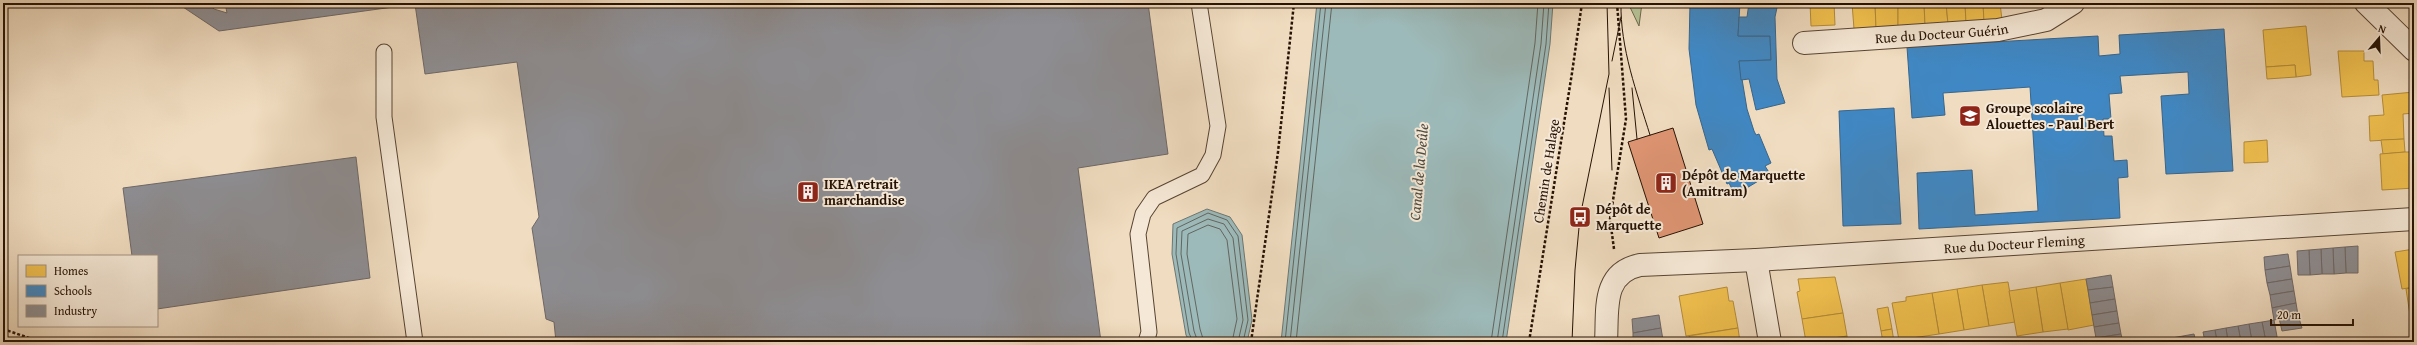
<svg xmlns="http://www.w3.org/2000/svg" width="2417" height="345" viewBox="0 0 2417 345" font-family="'Gentium Book Plus',serif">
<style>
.green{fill:#b5c296;stroke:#6e6a4d}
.water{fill:#9dbaba;stroke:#6d7771}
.homes{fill:#f2c14e;stroke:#b58c38}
.schools{fill:#3f88c5;stroke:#38658b}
.industry{fill:#8d8d92;stroke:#6e6867}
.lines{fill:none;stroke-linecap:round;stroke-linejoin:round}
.shore{stroke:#62665f;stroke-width:1}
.building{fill:#df9573;stroke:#261204}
.service-casing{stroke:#584433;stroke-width:17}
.minor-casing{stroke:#584433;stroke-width:24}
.path{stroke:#261204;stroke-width:2.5;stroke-dasharray:3 2;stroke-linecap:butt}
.service{stroke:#f5e8d6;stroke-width:15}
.minor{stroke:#f5e8d6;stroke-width:22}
.tram{stroke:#261204;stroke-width:1}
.labels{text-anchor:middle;stroke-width:4;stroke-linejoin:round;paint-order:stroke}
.street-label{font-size:14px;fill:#261204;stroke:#f5e8d6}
.poi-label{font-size:14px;font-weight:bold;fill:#261204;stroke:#f5e8d6;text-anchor:start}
.water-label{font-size:15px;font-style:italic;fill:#504d44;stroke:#f5e8d6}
</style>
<rect width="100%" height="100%" fill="#f0dcc0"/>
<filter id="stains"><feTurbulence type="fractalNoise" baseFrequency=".005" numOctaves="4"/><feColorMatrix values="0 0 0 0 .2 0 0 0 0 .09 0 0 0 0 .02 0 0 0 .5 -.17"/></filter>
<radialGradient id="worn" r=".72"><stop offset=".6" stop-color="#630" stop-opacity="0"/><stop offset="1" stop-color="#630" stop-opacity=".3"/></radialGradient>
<!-- green -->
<polygon class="green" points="1629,3 1642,3 1639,26 1629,5"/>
<!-- water -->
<g class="water">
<polygon points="1317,3 1553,3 1550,44 1506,342 1281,342"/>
<polygon points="1207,209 1230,217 1242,235 1252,320 1247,342 1190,342 1186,335 1172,254 1173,224"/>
</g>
<!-- homes -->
<g class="homes">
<polygon points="1810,3 1838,3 1834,3 1835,25 1811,26"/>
<polygon points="1852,3 1875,3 1876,28 1854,29"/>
<polygon points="1875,3 1898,3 1898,27 1876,28"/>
<polygon points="1898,3 1924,3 1925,25 1898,27"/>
<polygon points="1924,3 1946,3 1948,24 1925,25"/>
<polygon points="1946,3 1965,3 1966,23 1948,24"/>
<polygon points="1965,3 1983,3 1984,22 1966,23"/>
<polygon points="1983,3 2000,3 2002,20 1984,22"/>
<polygon points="2306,26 2311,75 2296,77 2295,65 2266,67 2263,30"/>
<polygon points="2338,51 2364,51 2364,61 2373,61 2374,80 2378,80 2379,95 2342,97"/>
<polygon points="2295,65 2296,77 2267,79 2266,67"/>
<polygon points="2414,92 2414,113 2403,114 2404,139 2370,141 2369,116 2384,115 2382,95"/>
<polygon points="2404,139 2405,152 2383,154 2381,140"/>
<polygon points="2267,140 2268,162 2244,163 2244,142"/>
<polygon points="2405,152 2414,152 2414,188 2382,190 2380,154"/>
<polygon points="2414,249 2414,287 2402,289 2395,252"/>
<polygon points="1835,277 1843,313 1802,319 1797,292 1800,291 1798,279"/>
<polygon points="2086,279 2094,325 2068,330 2060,283"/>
<polygon points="2008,282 2015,322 1989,326 1982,285"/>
<polygon points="2060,283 2068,329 2043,332 2036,287"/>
<polygon points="1982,285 1989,326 1964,330 1957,289"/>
<polygon points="1727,287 1729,301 1733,301 1738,328 1686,336 1679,296"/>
<polygon points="2036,287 2043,332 2017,336 2009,291"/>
<polygon points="2414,287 2414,315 2410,315 2406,289"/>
<polygon points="1957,289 1964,330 1939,334 1932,293"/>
<polygon points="1932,293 1939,334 1899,340 1892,303 1906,301 1906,297"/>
<polygon points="1888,307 1892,329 1881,331 1877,309"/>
<polygon points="1843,313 1847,336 1806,342 1802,319"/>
<polygon points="2410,315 2414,315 2414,338"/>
<polygon points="1738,328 1740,342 1690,342 1689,336"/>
<polygon points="1892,329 1894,342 1883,342 1881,331"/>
<polygon points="1847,336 1848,342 1814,342 1835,339"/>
</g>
<!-- schools -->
<g class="schools">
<polygon points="1690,3 1740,3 1738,36 1770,36 1771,60 1739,61 1747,109 1754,131 1756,135 1759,134 1771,163 1765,166 1770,174 1735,195 1729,183 1727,184 1712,149 1709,150 1696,105 1689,49"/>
<polygon points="1749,3 1778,3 1775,17 1777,79 1785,103 1756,110 1749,79 1741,80 1739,61 1771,60 1770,36 1738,36 1739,17 1747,17"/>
<polygon points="2224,29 2233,171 2166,174 2161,96 2189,94 2188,72 2120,76 2122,93 2109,94 2111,119 2103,119 2104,136 2112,136 2114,161 2127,160 2128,177 2118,178 2120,218 1919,229 1917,173 1972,170 1975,215 2038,211 2030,87 1943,93 1945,115 1912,118 1907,47 2098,36 2099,56 2120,54 2119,35"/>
<polygon points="1894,108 1901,224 1843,226 1839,111"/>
</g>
<!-- industry -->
<g class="industry">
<polygon points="177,3 208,3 214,9 227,13 225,3 1148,3 1168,154 1078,168 1101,342 556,342 554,322 546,319 532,228 539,217 517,62 425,74 415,4 219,31"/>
<polygon points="356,157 370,278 157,309 157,256 132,256 123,188"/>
<polygon points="2358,246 2358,273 2346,273 2345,247"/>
<polygon points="2345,247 2346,273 2334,274 2333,248"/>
<polygon points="2333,248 2334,274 2322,274 2321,249"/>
<polygon points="2321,249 2322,274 2310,275 2309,250"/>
<polygon points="2309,250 2310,275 2298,275 2297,251"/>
<polygon points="2288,254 2290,266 2265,270 2264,257"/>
<polygon points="2290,266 2292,279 2267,283 2265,270"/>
<polygon points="2111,275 2113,287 2088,290 2086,279"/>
<polygon points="2292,279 2294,291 2270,295 2267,283"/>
<polygon points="2113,287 2115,299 2090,303 2088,290"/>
<polygon points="2294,291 2296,303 2272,308 2270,295"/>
<polygon points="2115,299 2117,311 2092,315 2090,303"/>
<polygon points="2296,303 2298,315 2274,320 2272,308"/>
<polygon points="2117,311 2119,323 2094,327 2092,315"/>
<polygon points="1659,315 1661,328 1633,333 1632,319"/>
<polygon points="2298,315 2302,328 2282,331 2279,318"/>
<polygon points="2274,320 2278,342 2266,342 2262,322"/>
<polygon points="2262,322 2266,342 2252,342 2249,324"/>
<polygon points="2119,323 2121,334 2096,338 2094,327"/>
<polygon points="2249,324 2252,342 2241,342 2238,326"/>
<polygon points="2238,326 2241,342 2228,342 2226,328"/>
<polygon points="1661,328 1663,340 1633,342 1633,333"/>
<polygon points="2226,328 2228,342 2217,342 2215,330"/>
<polygon points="2215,330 2217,342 2205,342 2203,332"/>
<polygon points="2121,334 2123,342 2097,342 2096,338"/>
<polygon points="2194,334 2196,342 2184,342 2183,336"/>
<polygon points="2183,336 2184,342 2173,342 2172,338"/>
<polygon points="2172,338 2173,342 2160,342 2160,340"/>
</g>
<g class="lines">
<!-- shore -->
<g class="shore">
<polyline points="1193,342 1189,333 1176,254 1177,228 1208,213 1227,220 1238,236 1248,320 1243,342"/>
<polyline points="1198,342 1194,331 1181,254 1182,231 1208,219 1224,224 1233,238 1243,320 1238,342"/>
<polyline points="1204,342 1200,329 1187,254 1188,234 1208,225 1220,229 1227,240 1237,319 1232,342"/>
<polyline points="1285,342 1321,3"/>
<polyline points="1290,342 1326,3"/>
<polyline points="1296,342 1332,3"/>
<polyline points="1491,342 1535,43 1538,3"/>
<polyline points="1497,342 1541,44 1544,3"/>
<polyline points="1502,342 1546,44 1549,3"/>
</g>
</g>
<!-- building -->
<polygon class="building" points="1673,128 1703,224 1659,238 1628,142"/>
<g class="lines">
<!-- service casing -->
<g class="service-casing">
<g id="service">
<polyline points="384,52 384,117 415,342"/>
<polyline points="1146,342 1149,332 1138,234 1143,214 1154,198 1202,175 1213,155 1218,126 1199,3"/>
</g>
</g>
<!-- minor casing -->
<g class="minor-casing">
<g id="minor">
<polyline points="2366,3 2414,50"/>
<path id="s1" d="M1804 43 1998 30 2046 20 2073 3"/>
<polyline points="1756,260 1770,342"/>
<path id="s2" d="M1606 342C1608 311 1601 273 1640 265L1756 260 2414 219"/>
</g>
</g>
<!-- path -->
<g class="path">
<polyline points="1614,249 1610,219 1626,119 1617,3"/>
<polyline points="3,329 41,342"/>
<polyline points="1251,342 1278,152 1294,3"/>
<polyline points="1529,342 1572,73 1582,3"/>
</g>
<!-- service -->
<use href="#service" class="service"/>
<!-- minor -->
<use href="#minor" class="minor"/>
<!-- tram -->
<g class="tram">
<path d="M1621 3C1620 48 1637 93 1650 135"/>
<polyline points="1612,61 1621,17"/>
<polyline points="1609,88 1612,170"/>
<polyline points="1632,88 1637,139"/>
<polyline points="1572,342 1575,270 1580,217 1609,74 1607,3"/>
</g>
</g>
<!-- icons -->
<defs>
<g id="school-square" transform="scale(1.15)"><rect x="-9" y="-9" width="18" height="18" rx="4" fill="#8f2418" stroke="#f5e8d6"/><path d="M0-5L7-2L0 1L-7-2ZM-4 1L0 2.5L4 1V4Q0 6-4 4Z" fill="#fff"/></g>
<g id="building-square" transform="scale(1.15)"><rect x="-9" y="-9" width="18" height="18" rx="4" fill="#8f2418" stroke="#f5e8d6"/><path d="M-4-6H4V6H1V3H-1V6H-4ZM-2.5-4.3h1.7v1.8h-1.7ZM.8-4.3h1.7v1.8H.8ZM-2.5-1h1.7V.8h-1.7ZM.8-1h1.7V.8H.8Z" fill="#fff"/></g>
<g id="bus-square" transform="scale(1.15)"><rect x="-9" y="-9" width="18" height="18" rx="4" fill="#8f2418" stroke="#f5e8d6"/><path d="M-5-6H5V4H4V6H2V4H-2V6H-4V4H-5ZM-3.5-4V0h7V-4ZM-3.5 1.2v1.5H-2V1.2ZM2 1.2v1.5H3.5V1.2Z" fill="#fff"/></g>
</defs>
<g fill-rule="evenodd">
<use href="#school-square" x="1970" y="116"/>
<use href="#building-square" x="1666" y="183"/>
<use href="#building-square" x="808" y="192"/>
<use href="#bus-square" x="1580" y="217"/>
</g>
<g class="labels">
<!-- street labels -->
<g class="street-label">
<text dy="5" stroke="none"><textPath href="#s1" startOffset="138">Rue du Docteur Guérin</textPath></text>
<text transform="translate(1546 171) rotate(-81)" y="5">Chemin de Halage</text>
<text dy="5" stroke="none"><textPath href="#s2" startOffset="468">Rue du Docteur Fleming</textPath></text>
</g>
<!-- poi labels -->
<g class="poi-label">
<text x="1986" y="113">Groupe scolaire<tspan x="1986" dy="16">Alouettes - Paul Bert</tspan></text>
<text x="1682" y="180">Dépôt de Marquette<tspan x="1682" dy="16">(Amitram)</tspan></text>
<text x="824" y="189">IKEA retrait<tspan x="824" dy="16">marchandise</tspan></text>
<text x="1596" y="214">Dépôt de<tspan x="1596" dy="16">Marquette</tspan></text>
</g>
<!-- water labels -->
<g class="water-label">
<text transform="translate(1419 172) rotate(-85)" y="5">Canal de la Deûle</text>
</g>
</g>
<!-- margin -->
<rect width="2417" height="345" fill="none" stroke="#f0dcc0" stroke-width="16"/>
<rect x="4" y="4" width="2409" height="337" fill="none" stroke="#261204" stroke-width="2"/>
<rect x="8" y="8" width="2401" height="329" fill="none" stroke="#261204"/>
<!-- legend -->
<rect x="18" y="255" width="140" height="72" fill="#f5e8d6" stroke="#a29282"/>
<rect x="26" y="265" width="20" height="12" fill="#f2c14e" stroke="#a29282"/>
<text x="54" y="275" font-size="12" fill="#261204">Homes</text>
<rect x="26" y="285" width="20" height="12" fill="#3f88c5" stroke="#a29282"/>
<text x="54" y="295" font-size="12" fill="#261204">Schools</text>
<rect x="26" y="305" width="20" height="12" fill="#8d8d92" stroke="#a29282"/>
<text x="54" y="315" font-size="12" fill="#261204">Industry</text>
<!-- north arrow -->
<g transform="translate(2379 38) rotate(19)" stroke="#f5e8d6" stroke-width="3" paint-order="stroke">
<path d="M0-3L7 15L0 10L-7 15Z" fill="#261204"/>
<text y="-6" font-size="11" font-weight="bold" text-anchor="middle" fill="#261204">N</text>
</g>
<!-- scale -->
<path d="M2271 319v6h82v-6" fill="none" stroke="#261204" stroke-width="2"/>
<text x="2277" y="319" font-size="12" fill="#261204" stroke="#f5e8d6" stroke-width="3" paint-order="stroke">20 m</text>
<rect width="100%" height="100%" filter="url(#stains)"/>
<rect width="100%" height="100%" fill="url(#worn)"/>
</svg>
